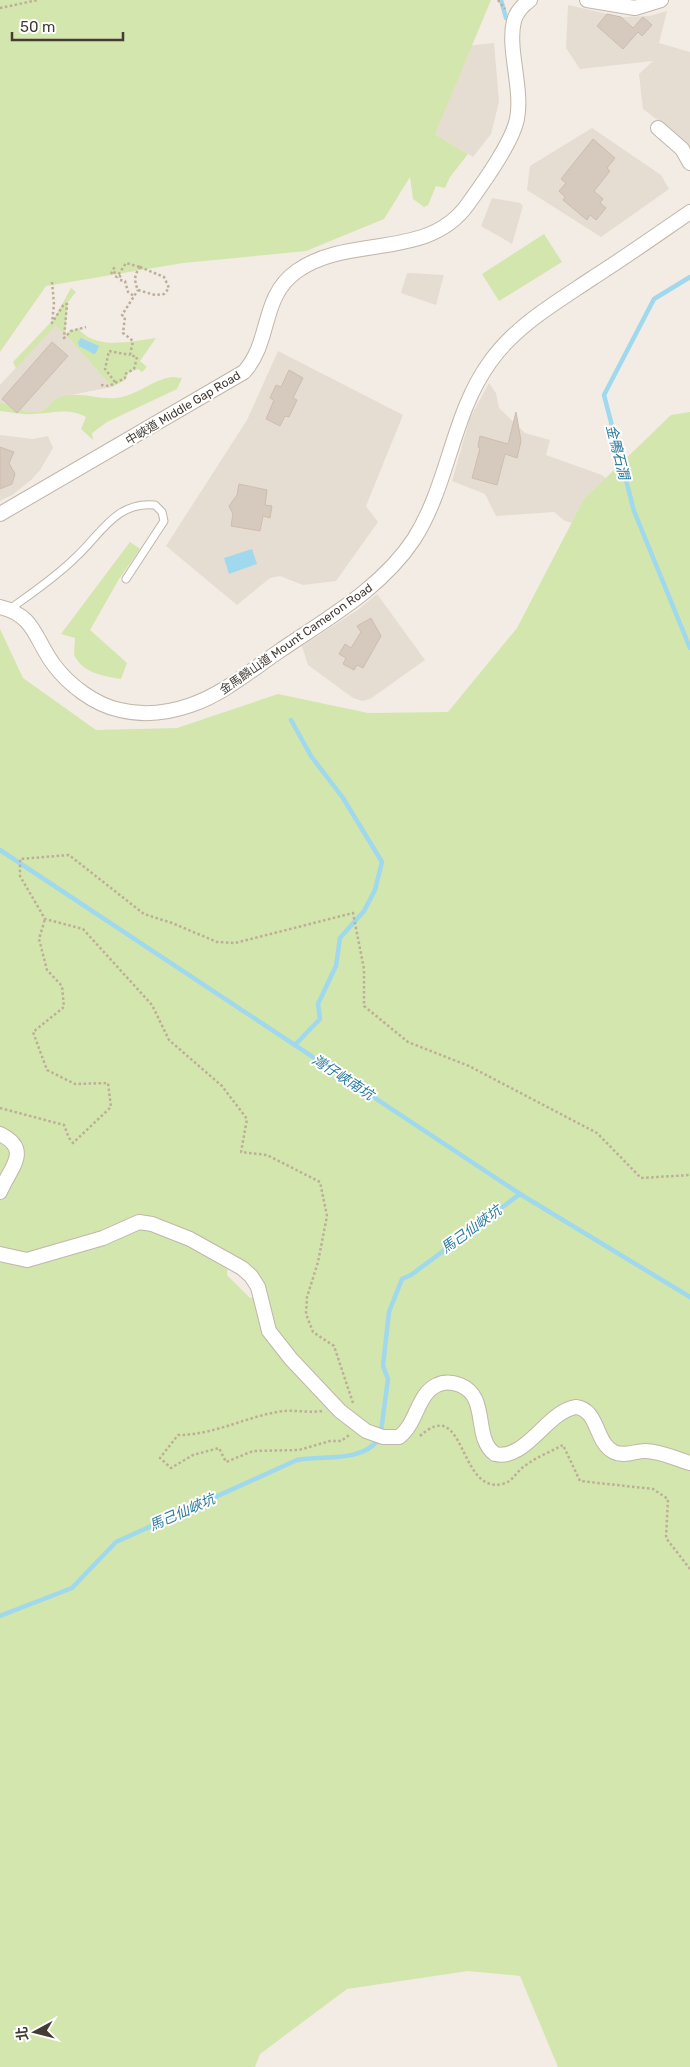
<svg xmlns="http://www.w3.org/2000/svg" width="690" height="2067" viewBox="0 0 690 2067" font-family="Rubik,'Noto Sans TC',sans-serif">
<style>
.residential{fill:#e6ddd2}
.green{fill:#d3e6ad;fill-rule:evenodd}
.water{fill:#a0d8ee}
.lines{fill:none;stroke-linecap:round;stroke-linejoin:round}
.stream{stroke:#a0d8ee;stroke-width:4.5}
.building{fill:#d6c9bd;stroke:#cebdad}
.lane-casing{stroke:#c0b6aa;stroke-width:9}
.street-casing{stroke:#c0b6aa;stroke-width:16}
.path{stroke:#bead98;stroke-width:2.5;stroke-dasharray:2.5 2.5;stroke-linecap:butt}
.lane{stroke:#fff;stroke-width:7}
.street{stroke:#fff;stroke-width:14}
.labels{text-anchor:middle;stroke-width:4;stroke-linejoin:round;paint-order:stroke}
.street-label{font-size:12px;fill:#443c34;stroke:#fff}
.water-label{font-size:14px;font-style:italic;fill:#2d7b9d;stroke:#fff}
</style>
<rect width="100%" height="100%" fill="#f2ece4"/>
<!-- residential -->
<g class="residential">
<polygon points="568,5 621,17 649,16 667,11 659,43 690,52 690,153 676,134 643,109 639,74 653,61 580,69 566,48"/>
<polygon points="494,43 499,102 491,134 473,157 404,115 427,50"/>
<polygon points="592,128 661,175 669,189 601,237 527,190 530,166"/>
<polygon points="492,198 520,203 523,206 512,244 481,226"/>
<polygon points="407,273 444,275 436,305 401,293"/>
<polygon points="56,324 112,387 60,397 43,412 28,412 0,402 0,385"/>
<polygon points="278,351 403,415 366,506 378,522 336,581 303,585 280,576 270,578 237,605 166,546 247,420"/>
<polygon points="489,383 496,393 499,408 525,433 550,440 546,455 602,475 608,480 576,524 565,521 554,512 496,516 485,494 452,481 470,418"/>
<polygon points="0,435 33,439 48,436 53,448 40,470 31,480 12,495 0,501"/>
<polygon points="377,594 425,660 370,699 362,701 353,698 308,665 302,646 359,609"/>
</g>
<!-- green -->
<g class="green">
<polygon points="0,0 491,0 435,134 468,154 450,177 445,188 436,186 428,205 424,207 413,199 410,177 384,219 306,251 183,263 46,286 0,352"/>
<polygon points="544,234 562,262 499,301 482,274"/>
<polygon points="71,288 76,292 68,302 65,334 56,325 16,368 13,362 54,319"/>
<path d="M80 328V331C100 350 131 341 156 338L140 361 147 367 142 372 138 369 129 372 125 380 112 387 66 335 69 331Z"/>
<path d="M172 377 182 378 177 389 107 422 92 433 93 440 81 429 86 417C67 407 52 414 32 414 21 415 11 412 0 411V402L28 412H42C47 408 55 398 60 397 80 390 102 402 122 397 140 393 154 379 172 377Z"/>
<path d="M690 412V2067H558L520 1976 468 1971 347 1989 260 2054 255 2067H0V629L23 678 96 730 177 728 278 694 368 713 448 712 517 628 584 499 671 415ZM233 1261C258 1267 257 1272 263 1296L250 1298 227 1275 228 1265Z"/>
<path d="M130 542 140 549 119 579 90 630 127 663 121 679C103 676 83 673 74 655L75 638 61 634Z"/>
</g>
<!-- water -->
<g class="water">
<polygon points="81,338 99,346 96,353 94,354 79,346 78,342"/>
<polygon points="252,549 257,564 229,574 224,558"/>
</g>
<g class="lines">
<!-- stream -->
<g class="stream">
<polyline points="501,0 506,18"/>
<polyline points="690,277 654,299 604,395 634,511 690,648"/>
<polyline points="291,720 311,756 343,798 382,862 375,890 364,911 340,938 336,966 318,1004 320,1019 295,1045"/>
<polyline points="0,850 520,1194 690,1297"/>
<polyline points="381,1431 388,1379 383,1366 389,1312 402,1279 411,1275 520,1194"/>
<path d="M0 1616 72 1588 116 1542 297 1460C324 1455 360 1463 378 1440"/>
</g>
</g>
<!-- building -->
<g class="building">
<polygon points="607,14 621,17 633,28 643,17 652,25 642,36 638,32 623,49 597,26"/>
<polygon points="593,139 615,158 607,168 610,171 594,191 603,199 600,203 606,208 596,220 590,215 587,220 563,200 565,197 559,191 566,183 561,179"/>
<polygon points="52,342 68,356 17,413 2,399"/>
<polygon points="289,370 303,378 293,398 297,400 289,417 285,416 280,426 266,419 274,400 270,398 276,385 281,387"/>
<polygon points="516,412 521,441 517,458 505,454 497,485 472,478 480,448 478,447 480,436 508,444"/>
<polygon points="0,447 14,452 9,463 15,474 12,484 0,489"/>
<polygon points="239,484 267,490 265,505 272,506 270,518 263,516 260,531 231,526 233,514 229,506 237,495"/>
<polygon points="371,618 381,636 363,668 357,665 354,670 343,664 346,658 339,654 345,644 351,648 361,632 357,626"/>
</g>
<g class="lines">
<!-- lane casing -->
<g class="lane-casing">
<path id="lane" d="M10 609C32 593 56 577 76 557 101 534 116 501 155 505L162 512 164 521 126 579"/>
</g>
<!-- street casing -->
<g class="street-casing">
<g id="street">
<polyline points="587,0 635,8 661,0"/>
<polyline points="658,128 682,149 690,163"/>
<path d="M0 514 244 372C272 341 260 297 297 271 349 234 428 261 468 204 483 183 512 143 517 119 523 89 507 48 514 21 516 13 523 5 530 0"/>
<path d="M0 607C35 615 35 640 54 665 69 685 95 705 120 710 144 716 168 713 191 705 223 694 250 671 278 652 326 619 381 589 414 539 449 484 452 414 490 362 516 325 557 302 594 277 627 256 658 234 690 212"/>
<path d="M0 1134C33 1150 9 1169 0 1192"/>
<path d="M0 1254 27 1260 103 1238 139 1222 152 1224 190 1239 242 1268 251 1276 258 1287 269 1331 291 1359 340 1411 366 1431 383 1437H399C417 1424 417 1394 437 1385 445 1381 452 1382 460 1385 490 1397 472 1437 495 1454 526 1461 547 1411 576 1407 599 1410 595 1443 614 1452 624 1457 635 1451 645 1451 660 1451 676 1459 690 1463"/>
</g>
</g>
<!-- path -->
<g class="path">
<polyline points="498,0 505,9"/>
<polyline points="0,8 38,0"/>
<path d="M140 267 164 277 169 288 164 294 155 295 138 290C134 281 134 275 140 267Z"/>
<polyline points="111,274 114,268 115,276 117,277 126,263 140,267"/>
<polyline points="120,275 120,280 125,281 128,292 134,296"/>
<polyline points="52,282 54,304 52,323 64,304 67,304 64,338 71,331 86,327"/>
<polyline points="115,382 105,369 109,351 130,355"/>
<polyline points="101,385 109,386 125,378 125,374 134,369 137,357 130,355 133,341 123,333 125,317 122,315 138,290"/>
<polyline points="0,1108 64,1125 69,1138 73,1143 111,1107 108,1083 75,1084 47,1070 33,1032 64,1007 62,986 47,970 39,939 45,919"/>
<polyline points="353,1403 334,1346 313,1332 306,1314 307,1297 318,1262 327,1216 320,1182 267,1155 241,1152 247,1119 222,1086 169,1040 152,1005 83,929 45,919 20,876 20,859 69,855 144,914 172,923 217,942 235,943 353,913 364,969 364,1006 408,1042 469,1066 597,1133 641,1178 690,1175"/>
<path d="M322 1411C309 1413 296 1410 283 1411 247 1416 215 1435 178 1435L160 1458 171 1468 193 1455 219 1448 226 1462 253 1451 299 1450 330 1441H341L349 1435"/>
<path d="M420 1436C466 1394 458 1494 502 1484 512 1482 515 1474 522 1468 534 1458 550 1452 563 1445L580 1481 653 1489 668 1499 666 1538 690 1569"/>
</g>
<!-- lane -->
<use href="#lane" class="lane"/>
<!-- street -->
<use href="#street" class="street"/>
</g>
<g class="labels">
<!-- street labels -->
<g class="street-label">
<text transform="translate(183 408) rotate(-31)" y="4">中峽道 Middle Gap Road</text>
<text transform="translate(296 639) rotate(-35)" y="4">金馬麟山道 Mount Cameron Road</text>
</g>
<!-- water labels -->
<g class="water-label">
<text transform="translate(618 452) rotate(76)" y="5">金鴨石澗</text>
<text transform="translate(343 1077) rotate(33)" y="5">灣仔峽南坑</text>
<text transform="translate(471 1229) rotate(-36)" y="5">馬己仙峽坑</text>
<text transform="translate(182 1512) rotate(-24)" y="5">馬己仙峽坑</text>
</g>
</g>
<!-- north arrow -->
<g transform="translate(35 2032) rotate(263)" stroke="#ffffff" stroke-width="4" paint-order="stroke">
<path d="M0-4L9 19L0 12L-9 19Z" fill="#443c34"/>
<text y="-8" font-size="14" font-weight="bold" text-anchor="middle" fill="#443c34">北</text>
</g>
<!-- scale -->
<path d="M12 32v8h111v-8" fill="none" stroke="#443c34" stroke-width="2.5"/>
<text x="20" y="32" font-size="15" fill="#443c34" stroke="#ffffff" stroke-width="4" paint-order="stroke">50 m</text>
</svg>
